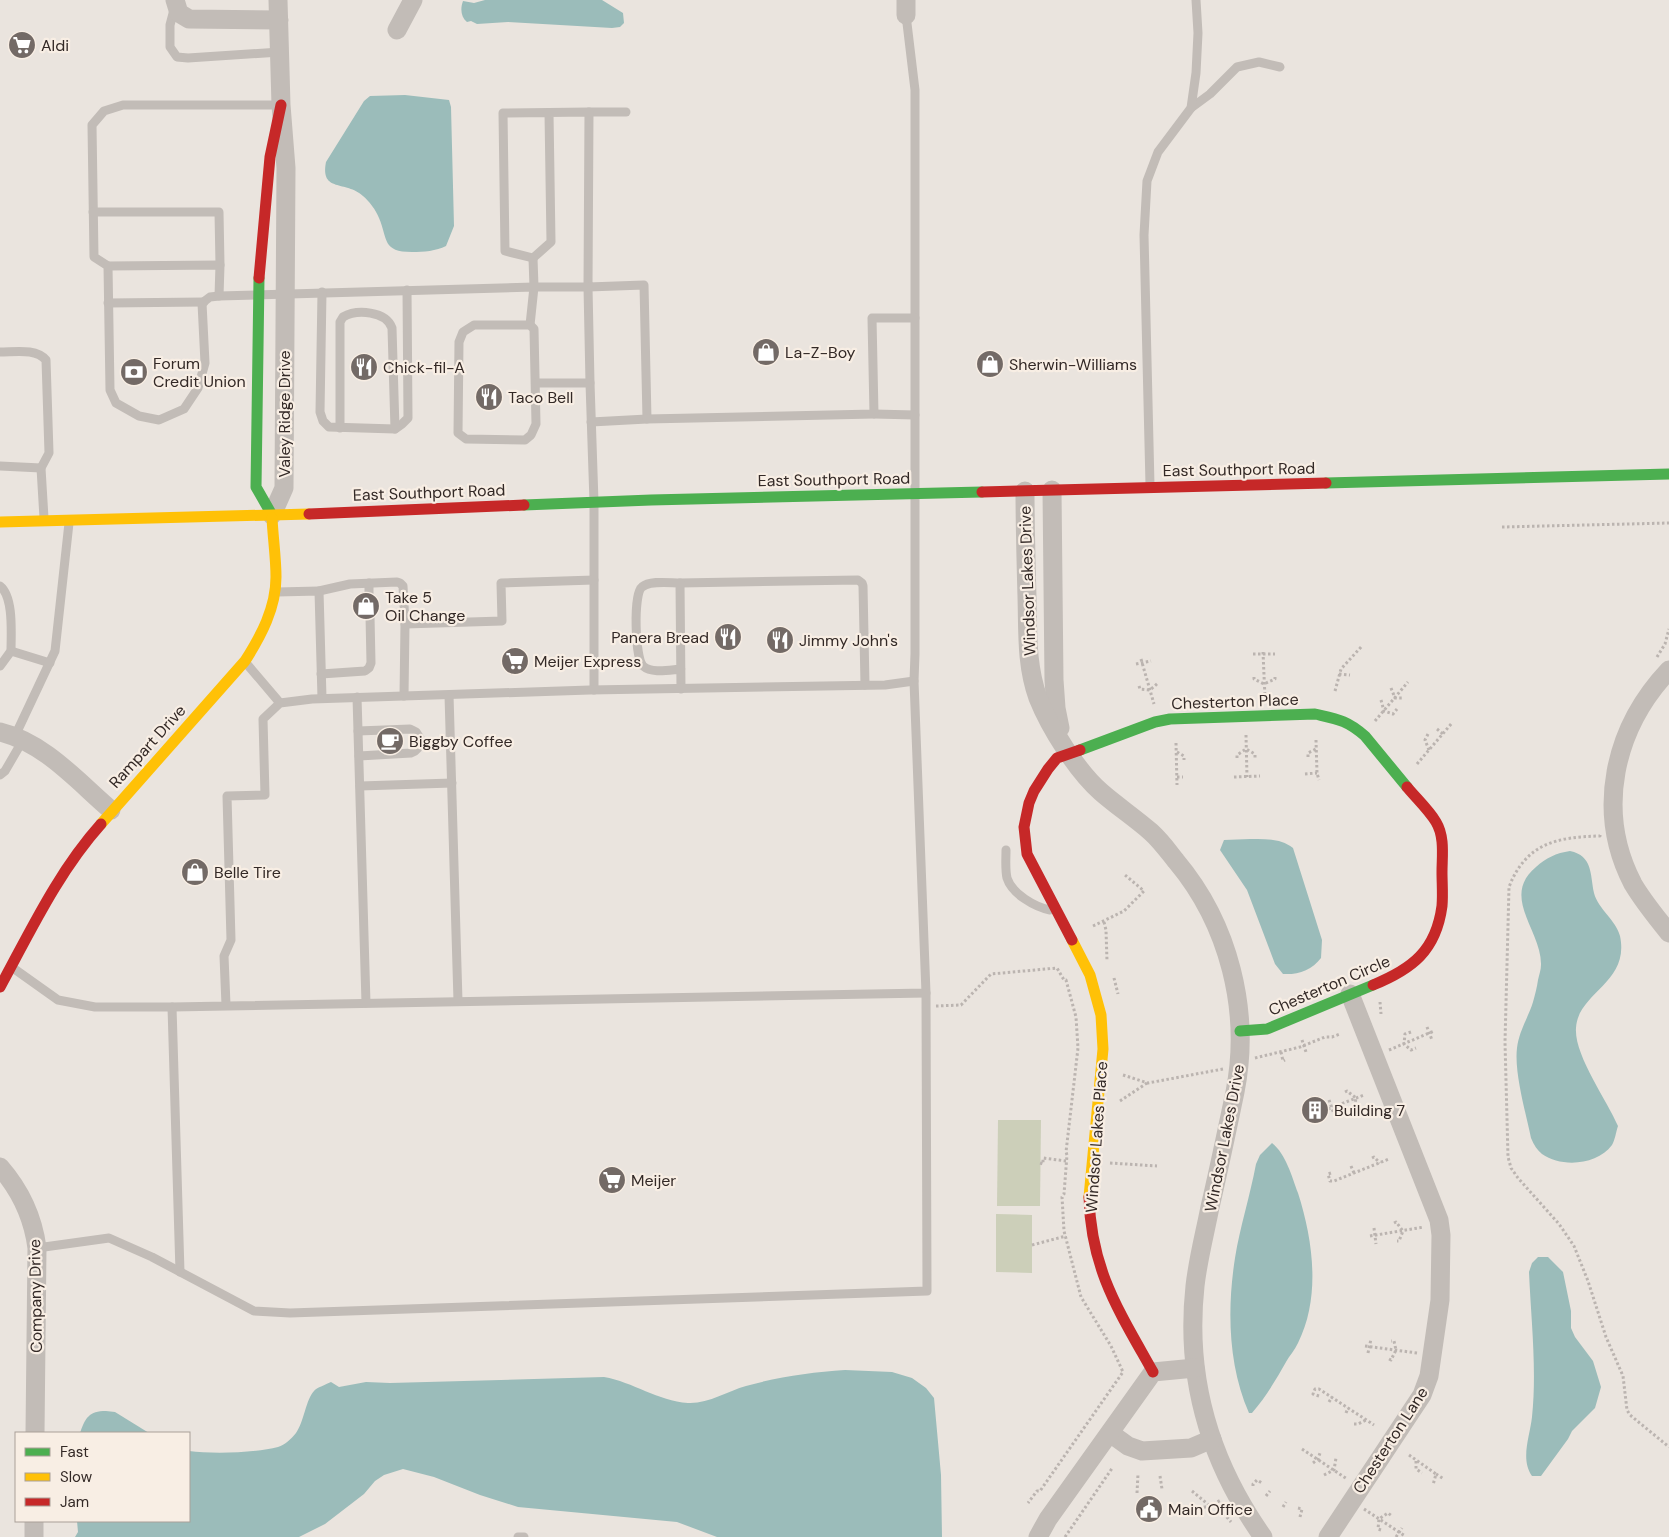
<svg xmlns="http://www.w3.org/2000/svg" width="1669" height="1537" viewBox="0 0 1669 1537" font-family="'DM Sans',sans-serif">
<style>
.green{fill:#cccfb9}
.water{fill:#9bbcba}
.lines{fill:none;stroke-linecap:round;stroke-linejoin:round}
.path{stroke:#bbb4b0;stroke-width:3;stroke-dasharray:2.5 2.5;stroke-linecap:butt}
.lane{stroke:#c2bcb7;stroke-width:9}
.street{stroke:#c2bcb7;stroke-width:19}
.fast{stroke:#4caf50;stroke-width:11}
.slow{stroke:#ffc107;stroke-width:11}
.jam{stroke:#c62828;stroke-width:11}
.labels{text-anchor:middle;stroke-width:4.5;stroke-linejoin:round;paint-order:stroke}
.poi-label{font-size:16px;fill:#332926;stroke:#f8eee4;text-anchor:start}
.street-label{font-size:16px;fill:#332926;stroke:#f8eee4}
</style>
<rect width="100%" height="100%" fill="#eae4de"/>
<!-- green -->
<g class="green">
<polygon points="998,1120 1041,1120 1040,1206 997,1206"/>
<polygon points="996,1214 1032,1215 1032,1273 996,1272"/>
</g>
<!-- water -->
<g class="water">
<path d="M485 0H602L623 13 624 23 620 27 612 28 508 22 477 24 471 21 467 22C461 17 460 9 463 1L474 3Z"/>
<path d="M405 95 449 100 451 107 454 226 446 246C436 251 424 252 412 252 382 252 388 239 379 218 376 210 369 201 363 196 346 180 320 193 326 162L364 101 370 96Z"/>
<path d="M1250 839C1265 839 1280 838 1293 848L1322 940 1321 958C1312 970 1298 975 1283 974L1275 964 1247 890 1220 850 1224 840Z"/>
<path d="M1570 851C1593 856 1590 874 1594 893 1598 909 1616 920 1620 936 1630 983 1578 992 1576 1028 1574 1055 1607 1100 1618 1126 1616 1132 1615 1140 1612 1145 1597 1165 1562 1168 1542 1154 1537 1150 1534 1145 1531 1138 1526 1113 1514 1073 1517 1048 1519 1031 1528 1018 1533 1002 1535 995 1537 987 1538 980 1539 975 1541 970 1541 965 1542 931 1500 897 1536 867 1546 858 1556 853 1570 851Z"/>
<path d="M1272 1143C1286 1154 1292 1177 1298 1193 1313 1240 1321 1297 1298 1343 1295 1350 1289 1356 1286 1362 1276 1380 1265 1398 1252 1413H1249C1228 1365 1227 1309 1235 1258 1240 1227 1250 1196 1256 1164L1260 1155Z"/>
<path d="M1538 1257H1548L1563 1272 1571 1311V1328L1575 1337 1593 1361 1601 1387 1595 1408 1572 1431 1568 1439 1541 1476H1532C1520 1459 1530 1436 1532 1417 1537 1369 1531 1320 1529 1272L1532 1263Z"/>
<path d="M845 1370 892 1372 912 1378 926 1388 934 1398 941 1475 942 1537H717L677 1522 518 1507 480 1495 434 1477 403 1469 384 1475 375 1481 364 1494 325 1524 299 1537H75L78 1532 77 1521H189V1451C212 1454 255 1453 278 1447 285 1445 291 1439 296 1433 304 1422 306 1399 314 1391 316 1388 327 1384 331 1382L339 1387 366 1382 390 1383 604 1377C633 1382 658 1401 688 1403 708 1404 728 1391 746 1386 778 1377 812 1372 845 1370Z"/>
<path d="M106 1411 115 1412 149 1433H80C85 1418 89 1411 106 1411Z"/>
</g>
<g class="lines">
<!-- path -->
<g class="path">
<polyline points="1502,527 1669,523"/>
<polyline points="1263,652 1265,698"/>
<polyline points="1253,654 1275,654"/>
<polyline points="1657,657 1665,644 1669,629"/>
<polyline points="1141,659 1154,704"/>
<polyline points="1136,664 1151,661"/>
<polyline points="1339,674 1350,675"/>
<polyline points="1254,677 1254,679 1264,684 1275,679 1275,677"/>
<polyline points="1139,686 1140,689 1150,690 1158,683"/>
<polyline points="1391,688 1395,698 1403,698"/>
<polyline points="1335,691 1341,669 1362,646"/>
<polyline points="1381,700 1384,711 1393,714 1397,709"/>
<polyline points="1375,721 1408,682"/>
<polyline points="1437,729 1443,734"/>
<polyline points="1428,734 1425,740 1429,750"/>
<polyline points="1246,735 1247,777"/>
<polyline points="1316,740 1317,773 1319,780"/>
<polyline points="1176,743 1177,785"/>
<polyline points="1177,752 1184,756 1184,760"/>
<polyline points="1308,757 1308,753 1316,749"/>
<polyline points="1237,758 1237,755 1246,749 1255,754 1255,759"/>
<polyline points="1417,764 1452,723"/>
<polyline points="1305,774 1317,773"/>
<polyline points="1177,777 1183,777"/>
<polyline points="1234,777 1260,776"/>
<path d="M1600 835V836C1557 837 1526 843 1509 887L1505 1042 1508 1157 1511 1168 1518 1178 1559 1224 1574 1246 1588 1281 1606 1337 1623 1376 1627 1410 1630 1415 1669 1447"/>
<polyline points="1104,922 1106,930 1107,961"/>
<polyline points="1093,926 1124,911 1144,891 1125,875"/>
<polyline points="1114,978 1118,994"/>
<polyline points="1380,1002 1381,1014"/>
<polyline points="936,1006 961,1005 991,974 1057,968 1064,980 1066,980 1076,1017 1078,1048 1066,1152 1067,1155 1064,1194 1062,1197 1064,1231 1081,1297 1111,1346 1123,1372 1040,1491 1037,1491 1028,1503"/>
<polyline points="1427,1027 1432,1040"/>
<polyline points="1411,1032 1405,1034 1404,1044 1411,1050 1416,1048"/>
<polyline points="1302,1040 1306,1052"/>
<polyline points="1389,1050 1434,1031"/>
<polyline points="1281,1052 1283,1061 1285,1060"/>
<polyline points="1255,1058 1300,1047 1325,1037 1332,1037 1340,1034"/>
<polyline points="1123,1075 1148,1083 1223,1069"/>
<polyline points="1345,1092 1347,1091 1356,1098 1354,1109 1352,1109"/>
<polyline points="1329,1100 1334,1114"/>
<polyline points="1120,1101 1147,1083"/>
<polyline points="1328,1109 1364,1095"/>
<polyline points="1372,1158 1374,1157 1380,1163"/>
<polyline points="1040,1163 1043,1164 1043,1158 1066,1161"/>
<polyline points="1110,1163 1157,1166"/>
<polyline points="1351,1166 1354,1173"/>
<polyline points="1331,1173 1328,1174 1330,1181 1334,1181 1389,1159"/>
<polyline points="1394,1223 1396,1222 1403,1231 1399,1241 1397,1241"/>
<polyline points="1374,1228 1376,1244"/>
<polyline points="1370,1236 1424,1227"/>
<polyline points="1032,1245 1066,1236"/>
<polyline points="1365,1346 1417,1353"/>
<polyline points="1368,1353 1371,1339"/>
<polyline points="1389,1359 1391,1360 1396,1350 1394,1341 1391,1341"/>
<polyline points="1319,1396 1313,1394 1315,1389 1319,1389 1374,1425"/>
<polyline points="1329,1402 1332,1397"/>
<polyline points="1346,1413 1348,1408"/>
<polyline points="1354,1424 1358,1424 1366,1420"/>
<polyline points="1302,1449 1347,1479"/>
<polyline points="1409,1455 1436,1474 1433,1485"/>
<polyline points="1416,1461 1416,1469 1422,1473"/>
<polyline points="1313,1463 1318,1459 1320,1453"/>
<polyline points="1436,1474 1444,1479"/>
<polyline points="1324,1475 1334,1470 1336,1458 1335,1457"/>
<polyline points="1160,1476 1162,1489"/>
<polyline points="1253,1486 1253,1484 1257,1480 1262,1483"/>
<polyline points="1192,1491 1210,1506 1212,1505 1221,1510 1231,1522"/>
<polyline points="1137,1493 1138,1474"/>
<polyline points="1266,1496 1270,1491"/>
<polyline points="1283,1507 1286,1502"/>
<polyline points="1298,1508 1302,1509 1300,1517"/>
<polyline points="1364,1509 1405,1536"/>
<polyline points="1196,1515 1195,1509 1210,1506 1221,1500"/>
<polyline points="1381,1530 1378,1529 1379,1519 1388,1513 1392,1516"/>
<polyline points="1065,1537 1113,1467"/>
<polyline points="1396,1537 1402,1528"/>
</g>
<!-- lane -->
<g class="lane">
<polyline points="175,6 170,25 170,47 177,57 188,58 280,52"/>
<polyline points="906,15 915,90 915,654 914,681"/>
<polyline points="279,105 123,105 104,111 92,125 94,257 108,266 110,390 116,403 139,416 159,420 184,409 198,388 205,363 202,303 210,297 219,296 534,287 530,325"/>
<polyline points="1191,108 1210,94 1237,67 1259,62 1280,67"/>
<polyline points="589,112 626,112"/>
<polyline points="549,113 551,242 533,258 505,251 503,113 589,112 588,287 644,285 647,419 591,422"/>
<polyline points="93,212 219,212 220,265"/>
<polyline points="533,258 534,287 588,287 590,383"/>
<polyline points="108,266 220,265 219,296"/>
<polyline points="322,292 320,412 323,421 329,427 395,429 402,424 408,418 407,290"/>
<polyline points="108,303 204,302"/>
<polygon points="474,325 530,325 534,329 536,424 531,435 525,440 466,439 458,433 459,342 463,332"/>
<path d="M0 352C15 352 36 348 46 360L49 453 41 468 44 518"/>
<polyline points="536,383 590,383 594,502 594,690"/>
<polyline points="874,414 915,415"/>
<polyline points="647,419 874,414 872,318 915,318"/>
<path d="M340 428V322L343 317C357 309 386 311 392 328L395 429"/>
<polyline points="0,466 41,468"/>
<polyline points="1150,485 1144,235 1147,181 1158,152 1191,108 1196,73 1198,33 1196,0"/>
<polyline points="369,583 369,595"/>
<polyline points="680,583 858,580 862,583 863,586 865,685"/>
<path d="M0 586C14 597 11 634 11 651L0 666"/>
<polyline points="319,591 350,584 397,582 400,583 403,586 405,624 404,696"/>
<polyline points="277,592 319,591 322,698"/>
<polyline points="405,624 502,621 501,583 594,580"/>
<polyline points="11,651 50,663"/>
<polyline points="246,663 280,703"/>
<path d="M681 669C669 670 652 674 643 666 635 658 633 594 642 587 650 580 670 583 680 583L681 689"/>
<polyline points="321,674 365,671 369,668 371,663 370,616"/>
<polyline points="449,695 458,1001"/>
<polyline points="357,697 366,1003"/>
<path d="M358 731 410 729 416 732 421 740C420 748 417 751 411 753L359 756"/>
<polyline points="15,736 55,651 69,523"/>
<polyline points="0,775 5,771 23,740"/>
<polyline points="360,786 452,783"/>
<path d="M1006 850C1006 859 1005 869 1007 878 1012 894 1035 907 1050 910"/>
<polyline points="13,968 58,1000 95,1007 172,1007 926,993 914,681 885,685 590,690 312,699 280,703 263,719 265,795 227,796 231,940 224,956 226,1005"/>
<polyline points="172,1007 180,1272"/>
<polyline points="37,1248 109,1238 152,1257 254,1311 290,1313 927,1291 926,993"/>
<polyline points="518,1537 524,1537"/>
</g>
<!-- street -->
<g class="street">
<polyline points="175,0 179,13 189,19 279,20"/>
<polyline points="906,0 906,15"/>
<polyline points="397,30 413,0"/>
<polyline points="1052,490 1054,680 1056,708 1060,728"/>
<path d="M1025 491C1025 526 1026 561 1027 597 1028 631 1026 665 1038 698 1050 728 1077 771 1101 792 1117 806 1135 818 1151 832 1161 841 1168 851 1176 861 1229 924 1251 1011 1235 1092 1227 1130 1219 1169 1210 1207 1205 1233 1198 1259 1195 1286 1185 1378 1210 1462 1263 1537"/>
<polyline points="272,515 284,488 286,168 281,105 278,0"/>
<path d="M1669 670C1614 728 1595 811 1633 884 1643 901 1656 917 1669 933"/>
<path d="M0 732C45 743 77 781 111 810"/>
<path d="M0 1167C20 1190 33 1217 37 1248L35 1433"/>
<polyline points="1110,1433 1128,1446 1142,1451 1191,1448 1212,1439"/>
<polyline points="34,1537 34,1521"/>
<polyline points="1038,1537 1048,1519 1153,1372 1195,1368"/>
<polyline points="1328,1537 1422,1395 1429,1376 1440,1300 1441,1235 1439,1220 1350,994"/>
</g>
<!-- fast -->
<g class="fast">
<polyline points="259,278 256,487 272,515 272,518"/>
<polyline points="1326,483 1669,474"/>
<polyline points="524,505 651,500 982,492"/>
<path d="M1080 750 1155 722 1170 719 1315 714C1337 719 1347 720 1365 736L1407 787"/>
<polyline points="1240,1031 1267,1029 1373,985"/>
</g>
<!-- slow -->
<g class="slow">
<polyline points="0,522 309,514"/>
<path d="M101 824 245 661C261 636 276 608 276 577 276 558 273 538 272 518"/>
<polyline points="1072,940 1090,975 1101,1015 1103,1049 1089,1197"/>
</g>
<!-- jam -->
<g class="jam">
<polyline points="259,278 270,157 281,105"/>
<polyline points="982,492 1326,483"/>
<polyline points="309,514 524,505"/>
<polyline points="1072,940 1027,854 1024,827 1029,803 1034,791 1048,769 1057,758 1080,750"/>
<path d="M1373 985C1412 969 1436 951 1442 906 1443 895 1442 883 1442 872 1442 856 1445 837 1436 822 1429 810 1416 798 1407 787"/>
<path d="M0 987C30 932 58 872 101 824"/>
<path d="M1089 1197C1091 1270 1119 1311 1153 1372"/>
</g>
</g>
<!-- icons -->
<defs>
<g id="supermarket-disc" transform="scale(1.4375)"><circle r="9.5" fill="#736a66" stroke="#f8eee4"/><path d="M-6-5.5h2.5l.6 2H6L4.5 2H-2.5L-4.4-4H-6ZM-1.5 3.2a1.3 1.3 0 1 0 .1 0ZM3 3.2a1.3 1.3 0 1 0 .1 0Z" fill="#fff"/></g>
<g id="shop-disc" transform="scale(1.4375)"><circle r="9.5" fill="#736a66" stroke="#f8eee4"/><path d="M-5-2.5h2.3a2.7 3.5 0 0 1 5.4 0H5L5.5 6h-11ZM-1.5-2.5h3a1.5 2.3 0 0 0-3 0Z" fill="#fff"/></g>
<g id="restaurant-disc" transform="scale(1.4375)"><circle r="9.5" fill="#736a66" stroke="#f8eee4"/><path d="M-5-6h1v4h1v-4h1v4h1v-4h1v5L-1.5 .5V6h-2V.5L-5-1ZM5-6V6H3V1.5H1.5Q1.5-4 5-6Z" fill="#fff"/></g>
<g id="bank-disc" transform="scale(1.4375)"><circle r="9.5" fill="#736a66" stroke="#f8eee4"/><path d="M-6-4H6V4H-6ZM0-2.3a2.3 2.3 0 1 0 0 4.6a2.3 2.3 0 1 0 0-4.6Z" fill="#fff"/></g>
<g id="cafe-disc" transform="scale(1.4375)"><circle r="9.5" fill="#736a66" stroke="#f8eee4"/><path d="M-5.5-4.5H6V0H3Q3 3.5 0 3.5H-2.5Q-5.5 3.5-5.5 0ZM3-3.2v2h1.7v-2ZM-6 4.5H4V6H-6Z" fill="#fff"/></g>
<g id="building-disc" transform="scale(1.4375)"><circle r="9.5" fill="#736a66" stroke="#f8eee4"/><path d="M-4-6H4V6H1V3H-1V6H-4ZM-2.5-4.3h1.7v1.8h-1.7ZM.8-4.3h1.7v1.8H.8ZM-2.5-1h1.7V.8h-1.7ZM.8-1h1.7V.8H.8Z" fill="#fff"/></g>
<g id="civic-disc" transform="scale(1.4375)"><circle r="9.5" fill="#736a66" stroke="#f8eee4"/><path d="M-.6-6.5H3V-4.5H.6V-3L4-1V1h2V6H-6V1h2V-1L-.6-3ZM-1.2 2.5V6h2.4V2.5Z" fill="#fff"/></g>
</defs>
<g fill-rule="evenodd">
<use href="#supermarket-disc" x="22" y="45"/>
<use href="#shop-disc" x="766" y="352"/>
<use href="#shop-disc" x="990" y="364"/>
<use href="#restaurant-disc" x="364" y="367"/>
<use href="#bank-disc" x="134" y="372"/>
<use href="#restaurant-disc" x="489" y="397"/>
<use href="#shop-disc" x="366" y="606"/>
<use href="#restaurant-disc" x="728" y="637"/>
<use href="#restaurant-disc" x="780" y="640"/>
<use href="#supermarket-disc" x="515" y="661"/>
<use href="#cafe-disc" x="390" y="741"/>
<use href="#shop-disc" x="195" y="872"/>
<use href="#building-disc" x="1315" y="1110"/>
<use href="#supermarket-disc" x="612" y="1180"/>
<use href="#civic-disc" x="1149" y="1509"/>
</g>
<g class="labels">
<!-- poi labels -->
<g class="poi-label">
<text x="41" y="51">Aldi</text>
<text x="785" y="358">La-Z-Boy</text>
<text x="153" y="369">Forum<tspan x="153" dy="18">Credit Union</tspan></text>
<text x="1009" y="370">Sherwin-Williams</text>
<text x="383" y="373">Chick-fil-A</text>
<text x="508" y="403">Taco Bell</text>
<text x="385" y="603">Take 5<tspan x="385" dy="18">Oil Change</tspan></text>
<text x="709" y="643" text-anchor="end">Panera Bread</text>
<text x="799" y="646">Jimmy John's</text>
<text x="534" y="667">Meijer Express</text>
<text x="409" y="747">Biggby Coffee</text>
<text x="214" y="878">Belle Tire</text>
<text x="1334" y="1116">Building 7</text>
<text x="631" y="1186">Meijer</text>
<text x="1168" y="1515">Main Office</text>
</g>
<!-- street labels -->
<g class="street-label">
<text transform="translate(284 414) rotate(-90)" y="6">Valey Ridge Drive</text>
<text transform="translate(1239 469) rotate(-1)" y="6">East Southport Road</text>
<text transform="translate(834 479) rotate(-1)" y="6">East Southport Road</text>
<text transform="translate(429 492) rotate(-2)" y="6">East Southport Road</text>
<text transform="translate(1027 581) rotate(-92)" y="6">Windsor Lakes Drive</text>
<text transform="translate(1235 701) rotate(-2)" y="6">Chesterton Place</text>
<text transform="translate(147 746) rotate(-48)" y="6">Rampart Drive</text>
<text transform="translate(1329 985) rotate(-23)" y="6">Chesterton Circle</text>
<text transform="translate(1096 1137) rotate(-86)" y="6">Windsor Lakes Place</text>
<text transform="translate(1224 1138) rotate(-79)" y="6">Windsor Lakes Drive</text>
<text transform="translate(35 1296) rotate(-91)" y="6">Company Drive</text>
<text transform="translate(1390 1440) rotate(-57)" y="6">Chesterton Lane</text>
</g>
</g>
<!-- legend -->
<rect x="15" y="1432" width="175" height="90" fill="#f8eee4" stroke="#a99f98"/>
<rect x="25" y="1448" width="25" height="8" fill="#4caf50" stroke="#a99f98"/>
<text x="60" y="1457" font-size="15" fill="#332926">Fast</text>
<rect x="25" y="1473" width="25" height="8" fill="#ffc107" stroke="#a99f98"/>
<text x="60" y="1482" font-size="15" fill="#332926">Slow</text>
<rect x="25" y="1498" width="25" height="8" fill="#c62828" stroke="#a99f98"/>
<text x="60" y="1507" font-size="15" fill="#332926">Jam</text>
</svg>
